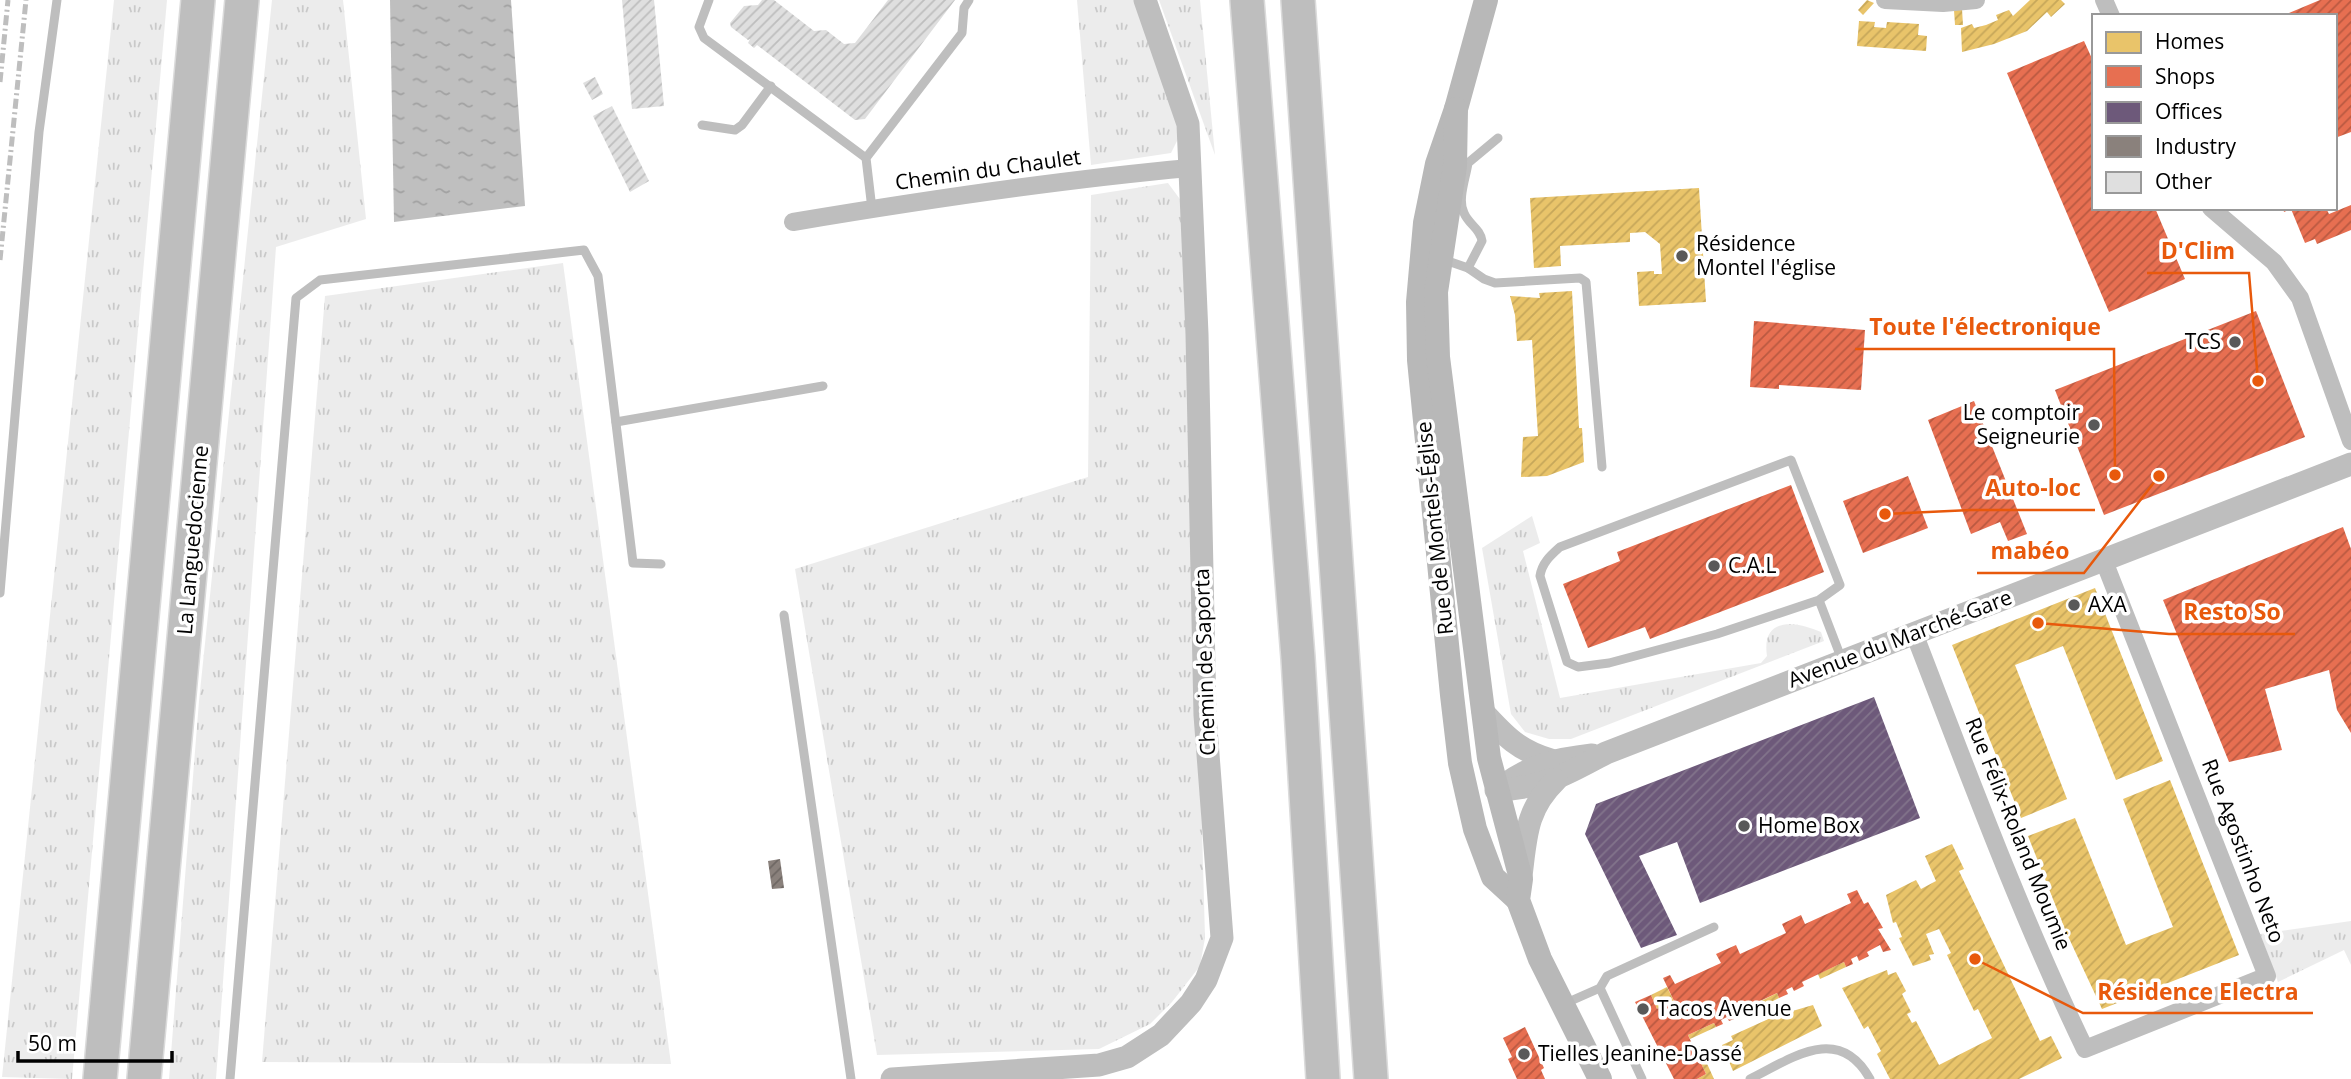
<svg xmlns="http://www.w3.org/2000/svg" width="2351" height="1079" viewBox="0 0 2351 1079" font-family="'Open Sans',sans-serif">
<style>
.grass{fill:url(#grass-tufts)}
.water{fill:url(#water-ripples)}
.homes{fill:url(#homes-hatch)}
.shops{fill:url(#shops-hatch)}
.offices{fill:url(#offices-hatch)}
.industry{fill:url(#industry-hatch)}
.building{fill:url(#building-hatch)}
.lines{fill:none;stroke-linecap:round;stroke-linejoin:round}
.motorway-casing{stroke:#dbdbdb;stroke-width:36}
.service{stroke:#bebebe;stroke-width:9}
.minor{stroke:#bebebe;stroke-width:18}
.tertiary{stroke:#bebebe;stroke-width:23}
.secondary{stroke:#b8b8b8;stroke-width:24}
.motorway{stroke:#bebebe;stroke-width:33}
.rail{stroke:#bebebe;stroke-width:5;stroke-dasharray:10 3.5 2 3.5;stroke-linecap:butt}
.poi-dot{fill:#595959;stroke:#fff;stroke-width:2.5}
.labels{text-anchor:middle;stroke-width:7;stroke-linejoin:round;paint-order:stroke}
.street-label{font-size:21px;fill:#000;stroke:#fff}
.poi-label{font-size:21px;fill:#000;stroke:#fff;text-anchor:start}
.leader{fill:none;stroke:#e8590c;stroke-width:2.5}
.callout-dot{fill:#e8590c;stroke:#fff;stroke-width:2.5}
.callout-label{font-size:23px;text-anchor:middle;font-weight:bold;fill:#e8590c;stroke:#fff;stroke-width:7;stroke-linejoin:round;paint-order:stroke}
</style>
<defs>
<pattern id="grass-tufts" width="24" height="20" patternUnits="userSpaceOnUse" patternTransform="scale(1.75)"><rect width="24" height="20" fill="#ececec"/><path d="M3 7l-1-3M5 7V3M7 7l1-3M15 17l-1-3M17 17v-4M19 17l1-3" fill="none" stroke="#c9c9c9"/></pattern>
<pattern id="water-ripples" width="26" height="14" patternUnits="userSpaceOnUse" patternTransform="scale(1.75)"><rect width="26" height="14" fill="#bfbfbf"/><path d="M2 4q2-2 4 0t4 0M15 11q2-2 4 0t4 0" fill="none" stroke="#a2a2a2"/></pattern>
<pattern id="homes-hatch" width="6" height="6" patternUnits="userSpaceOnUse" patternTransform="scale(1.75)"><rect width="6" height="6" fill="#e9c46a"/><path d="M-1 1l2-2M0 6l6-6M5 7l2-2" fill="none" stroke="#c6a75a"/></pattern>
<pattern id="shops-hatch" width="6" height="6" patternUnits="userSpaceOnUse" patternTransform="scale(1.75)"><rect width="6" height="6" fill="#e76f51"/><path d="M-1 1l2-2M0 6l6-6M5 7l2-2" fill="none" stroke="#b95941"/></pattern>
<pattern id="offices-hatch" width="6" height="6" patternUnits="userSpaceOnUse" patternTransform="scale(1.75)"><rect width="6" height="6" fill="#6d597a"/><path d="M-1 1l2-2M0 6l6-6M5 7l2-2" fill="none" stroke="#82748b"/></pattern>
<pattern id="industry-hatch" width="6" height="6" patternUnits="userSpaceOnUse" patternTransform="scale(1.75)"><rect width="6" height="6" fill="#8a817c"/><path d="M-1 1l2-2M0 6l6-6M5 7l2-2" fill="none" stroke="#6e6763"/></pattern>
<pattern id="building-hatch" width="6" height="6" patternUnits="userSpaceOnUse" patternTransform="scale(1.75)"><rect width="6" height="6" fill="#dfdfdf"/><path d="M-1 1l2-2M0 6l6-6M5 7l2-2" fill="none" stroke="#bebebe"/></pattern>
</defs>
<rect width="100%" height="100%" fill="#fff"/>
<!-- grass -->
<g class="grass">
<polygon points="114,0 167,0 72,1079 2,1077"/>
<polygon points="272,0 343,0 366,219 276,247 216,1079 169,1079 199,701"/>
<polygon points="1077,0 1134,0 1182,131 1171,153 1091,165"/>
<polygon points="1159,0 1200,0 1215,155"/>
<polygon points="1168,183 1185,206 1205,938 1200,966 1172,1002 1150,1024 1099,1049 877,1055 795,569 1088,477 1091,195"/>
<polygon points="563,263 671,1064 262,1062 325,296"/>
<path d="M1532 516 1540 543 1523 551 1560 698 1761 663 1767 656C1761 616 1796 621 1821 632L1824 641 1571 739H1549L1525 732 1511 714 1482 548Z"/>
<polygon points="2351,921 2351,965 2344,950 2278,982 2260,934"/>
</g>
<!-- water -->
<polygon class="water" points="390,0 511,0 525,206 394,222"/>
<!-- homes -->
<g class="homes">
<polygon points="1867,0 1874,3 1863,15 1858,10"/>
<polygon points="2030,0 2061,0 2065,4 2051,17 2047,12 2027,31 1994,44 1962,52 1961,28 1972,24 1974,28 1986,25 1998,20 1996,15 2009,10 2013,16"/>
<polygon points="1962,9 1963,25 1955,25 1954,10"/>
<polygon points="1859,21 1875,22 1874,27 1886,28 1887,22 1919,24 1918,35 1927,36 1926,51 1857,46"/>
<polygon points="1699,188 1706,302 1639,306 1637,272 1654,271 1654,274 1662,274 1660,244 1645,232 1630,233 1630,242 1560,246 1561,266 1534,268 1530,198"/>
<polygon points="1572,291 1579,428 1582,428 1584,462 1547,476 1521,477 1523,437 1538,436 1532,340 1517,341 1515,315 1510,296 1540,298 1539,293"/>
<polygon points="2095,588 2163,761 2116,780 2063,646 2015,665 2067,799 2021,818 1952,645"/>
<polygon points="2170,780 2239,955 2102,1009 2066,932 2028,836 2075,818 2126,945 2173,927 2123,799"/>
<polygon points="1952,844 1964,869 1959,871 2040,1041 2051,1036 2062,1058 2019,1079 1890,1079 1877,1054 1881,1051 1868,1026 1864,1029 1842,988 1887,970 1888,975 1896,972 1906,991 1902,994 1911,1012 1907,1014 1912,1023 1916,1021 1939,1065 1992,1038 1978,1009 1974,1011 1947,955 1951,953 1939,929 1926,934 1934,954 1929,955 1931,960 1913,966 1899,938 1902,937 1896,922 1893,923 1886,895 1916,880 1921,889 1936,881 1925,856"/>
<polygon points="1844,962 1846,967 1820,979 1818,974"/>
<polygon points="1667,987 1674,1001 1657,1009 1651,995"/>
<polygon points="1777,993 1779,998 1763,1006 1761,1001"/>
<polygon points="1813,1005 1822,1026 1733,1071 1722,1045 1733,1040 1731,1036 1775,1016"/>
<polygon points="1714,1023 1716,1027 1690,1039 1688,1035"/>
<polygon points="1699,1046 1714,1079 1697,1079 1706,1074 1694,1048"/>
</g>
<!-- shops -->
<g class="shops">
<polygon points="2320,0 2351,0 2351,132 2335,138 2335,16 2282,16"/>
<polygon points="2084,41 2094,63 2094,208 2155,208 2185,279 2109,312 2007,73"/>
<polygon points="2351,205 2351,230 2317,244 2315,239 2305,243 2291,209 2284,212 2283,208 2326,208 2329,214"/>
<polygon points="2256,311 2305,437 2104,515 2055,390"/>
<polygon points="1754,321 1865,330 1861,390 1779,385 1779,389 1750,387"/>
<polygon points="1974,401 2027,534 2008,541 2000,522 1971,534 1928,420"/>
<polygon points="1908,476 1928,528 1863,553 1843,501"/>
<polygon points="1791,485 1824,572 1650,639 1645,627 1588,648 1563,584 1620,561 1617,552"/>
<polygon points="2343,527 2351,549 2351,733 2337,710 2329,670 2265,689 2282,750 2229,762 2163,600"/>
<polygon points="1857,890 1864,904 1868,902 1883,928 1878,929 1891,950 1883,952 1880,945 1867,952 1869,956 1859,961 1857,956 1851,959 1853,964 1846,967 1844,962 1802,982 1804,986 1794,991 1792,987 1786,990 1788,994 1779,998 1777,993 1737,1012 1739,1017 1729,1021 1727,1017 1721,1020 1723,1024 1716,1027 1714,1023 1688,1035 1706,1074 1697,1079 1674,1079 1635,1002 1651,995 1657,1009 1674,1001 1663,978 1670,975 1675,984 1721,963 1716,954 1736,945 1740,954 1786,933 1782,924 1801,915 1805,924 1851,903 1847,894"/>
<polygon points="1525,1027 1544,1068 1541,1070 1545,1079 1517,1079 1508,1059 1512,1057 1503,1038"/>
</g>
<!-- offices -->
<polygon class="offices" points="1874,697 1920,818 1700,903 1677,842 1639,856 1677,935 1641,948 1585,834 1596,804"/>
<!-- industry -->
<polygon class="industry" points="780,859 784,888 772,889 768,861"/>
<!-- building -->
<g class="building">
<polygon points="622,0 654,0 664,106 632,109"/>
<polygon points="762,0 774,0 814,31 826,30 844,44 855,43 888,0 955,0 865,119 855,120 757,45 754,48 748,43 750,39 748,40 731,27 730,23 744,6 758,5"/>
<polygon points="595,77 603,94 592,100 583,83"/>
<polygon points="612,106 649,181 630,192 593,116"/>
</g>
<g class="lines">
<!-- motorway casing -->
<g class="motorway-casing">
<g id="motorway">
<polyline points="1247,0 1298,658 1323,1079"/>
<polyline points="1298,0 1371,1079"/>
<polyline points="100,1079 198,0"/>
<polyline points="144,1079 242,0"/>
</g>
</g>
<!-- service -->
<g class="service">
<polyline points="709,0 699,27 704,38 866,158"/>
<polyline points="702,125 735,130 742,125 771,86"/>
<polyline points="872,209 866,158 962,33 964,8 969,0"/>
<polyline points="1442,259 1468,268 1484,279 1495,283 1580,278 1586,282 1602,467"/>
<path d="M1468 268 1482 241C1480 228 1469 225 1464 213 1457 200 1466 177 1468 163L1498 138"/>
<polyline points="616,422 823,386"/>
<polyline points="0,593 39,132 57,0"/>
<path d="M1819 600 1840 585 1791 460 1560 547C1550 556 1542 563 1540 576L1567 662 1578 667 1609 663 1717 634 1819 600 1842 660"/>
<polyline points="784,615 851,1079"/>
<polyline points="1600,988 1642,1079"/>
<polyline points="1566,1003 1600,988 1607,976 1714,927"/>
<polyline points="230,1079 296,298 320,280 584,250 598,276 633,563 661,564"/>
<path d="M1750 1079C1792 1058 1839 1023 1870 1079"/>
</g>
<!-- minor -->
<g class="minor">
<polyline points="1885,0 1943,3 1976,0"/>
<polyline points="2104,0 2111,16"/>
<polyline points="2211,208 2274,262 2300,298 2351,441"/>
<path d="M793 222C924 200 1057 180 1190 168"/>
<path d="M1914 633C1968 773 2020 914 2085 1049L2267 976 2104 561"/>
</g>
<!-- tertiary -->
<g class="tertiary">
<path d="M1483 712C1505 736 1519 751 1551 760"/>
<path d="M1504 785C1533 764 1558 759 1592 755"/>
<path d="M1496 790C1544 788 1565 775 1606 753L2351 464"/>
<path d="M1521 876C1526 836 1526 809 1556 780"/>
<polyline points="892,1079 1099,1065 1127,1057 1161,1035 1191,1003 1206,980 1222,938 1205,715 1197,334 1188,124 1145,0"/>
</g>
<!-- secondary -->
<g class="secondary">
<polyline points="1486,0 1456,109 1437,164 1425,223 1418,302 1419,360 1452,695 1460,763 1475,829 1493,877 1518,900"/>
<polyline points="1456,109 1455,166 1436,292 1438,357 1489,758 1521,879 1518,900 1540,959 1600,1079"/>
</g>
<!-- motorway -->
<use href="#motorway" class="motorway"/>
<!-- rail -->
<g class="rail">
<polyline points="0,82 8,0"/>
<polyline points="0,260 26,0"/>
</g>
</g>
<!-- markers -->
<g class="poi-dot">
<circle cx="1682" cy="256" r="7"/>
<circle cx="2235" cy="342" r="7"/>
<circle cx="2094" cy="425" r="7"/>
<circle cx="1714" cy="566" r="7"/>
<circle cx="2074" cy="605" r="7"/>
<circle cx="1744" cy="826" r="7"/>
<circle cx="1643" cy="1009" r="7"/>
<circle cx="1524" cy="1054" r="7"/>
</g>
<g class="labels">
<!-- street labels -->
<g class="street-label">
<text transform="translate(988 170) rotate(-8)" y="7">Chemin du Chaulet</text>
<text transform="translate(1435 528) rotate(-96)" y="7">Rue de Montels-Église</text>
<text transform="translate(193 540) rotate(-85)" y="7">La Languedocienne</text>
<text transform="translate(1900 639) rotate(-21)" y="7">Avenue du Marché-Gare</text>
<text transform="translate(1205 662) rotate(-92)" y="7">Chemin de Saporta</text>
<text transform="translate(2018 834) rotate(68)" y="7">Rue Félix-Roland Moumie</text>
<text transform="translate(2243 851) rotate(69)" y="7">Rue Agostinho Neto</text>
</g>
<!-- poi labels -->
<g class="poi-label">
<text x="1696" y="251">Résidence<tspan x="1696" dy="24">Montel l'église</tspan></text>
<text x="2221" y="349" text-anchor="end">TCS</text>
<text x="2080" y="420" text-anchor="end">Le comptoir<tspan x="2080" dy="24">Seigneurie</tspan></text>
<text x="1728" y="573">C.A.L</text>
<text x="2088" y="612">AXA</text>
<text x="1758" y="833">Home Box</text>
<text x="1657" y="1016">Tacos Avenue</text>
<text x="1538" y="1061">Tielles Jeanine-Dassé</text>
</g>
</g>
<!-- callouts -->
<path class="leader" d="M2258 381L2249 273H2147M2115 475L2114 349H1855M1885 514L1971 510H2095M2159 476L2084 573H1977M2038 623L2169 634H2295M1975 959L2083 1013H2313"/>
<g class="callout-dot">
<circle cx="2258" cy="381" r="7"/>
<circle cx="2115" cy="475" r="7"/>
<circle cx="1885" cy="514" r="7"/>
<circle cx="2159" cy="476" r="7"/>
<circle cx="2038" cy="623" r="7"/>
<circle cx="1975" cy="959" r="7"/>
</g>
<g class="callout-label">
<text x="2198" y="259">D'Clim</text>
<text x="1985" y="335">Toute l'électronique</text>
<text x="2033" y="496">Auto-loc</text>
<text x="2030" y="559">mabéo</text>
<text x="2232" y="620">Resto So</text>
<text x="2198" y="1000">Résidence Electra</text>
</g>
<!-- legend -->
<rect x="2092" y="14" width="245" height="196" fill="#ffffff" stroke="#999999" stroke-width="2"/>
<rect x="2106" y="32" width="35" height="21" fill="#e9c46a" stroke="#999999" stroke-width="2"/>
<text x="2155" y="49" font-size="21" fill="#000000">Homes</text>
<rect x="2106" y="66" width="35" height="21" fill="#e76f51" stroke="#999999" stroke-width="2"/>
<text x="2155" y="84" font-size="21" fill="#000000">Shops</text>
<rect x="2106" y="102" width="35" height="21" fill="#6d597a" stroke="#999999" stroke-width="2"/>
<text x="2155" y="119" font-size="21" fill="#000000">Offices</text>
<rect x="2106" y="136" width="35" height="21" fill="#8a817c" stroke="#999999" stroke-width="2"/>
<text x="2155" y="154" font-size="21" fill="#000000">Industry</text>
<rect x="2106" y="172" width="35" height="21" fill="#dfdfdf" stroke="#999999" stroke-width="2"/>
<text x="2155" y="189" font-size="21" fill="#000000">Other</text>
<!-- scale -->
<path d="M18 1051v10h154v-10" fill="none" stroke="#000000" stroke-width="3.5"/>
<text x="28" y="1051" font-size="21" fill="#000000" stroke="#ffffff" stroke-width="5" paint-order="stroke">50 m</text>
</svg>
